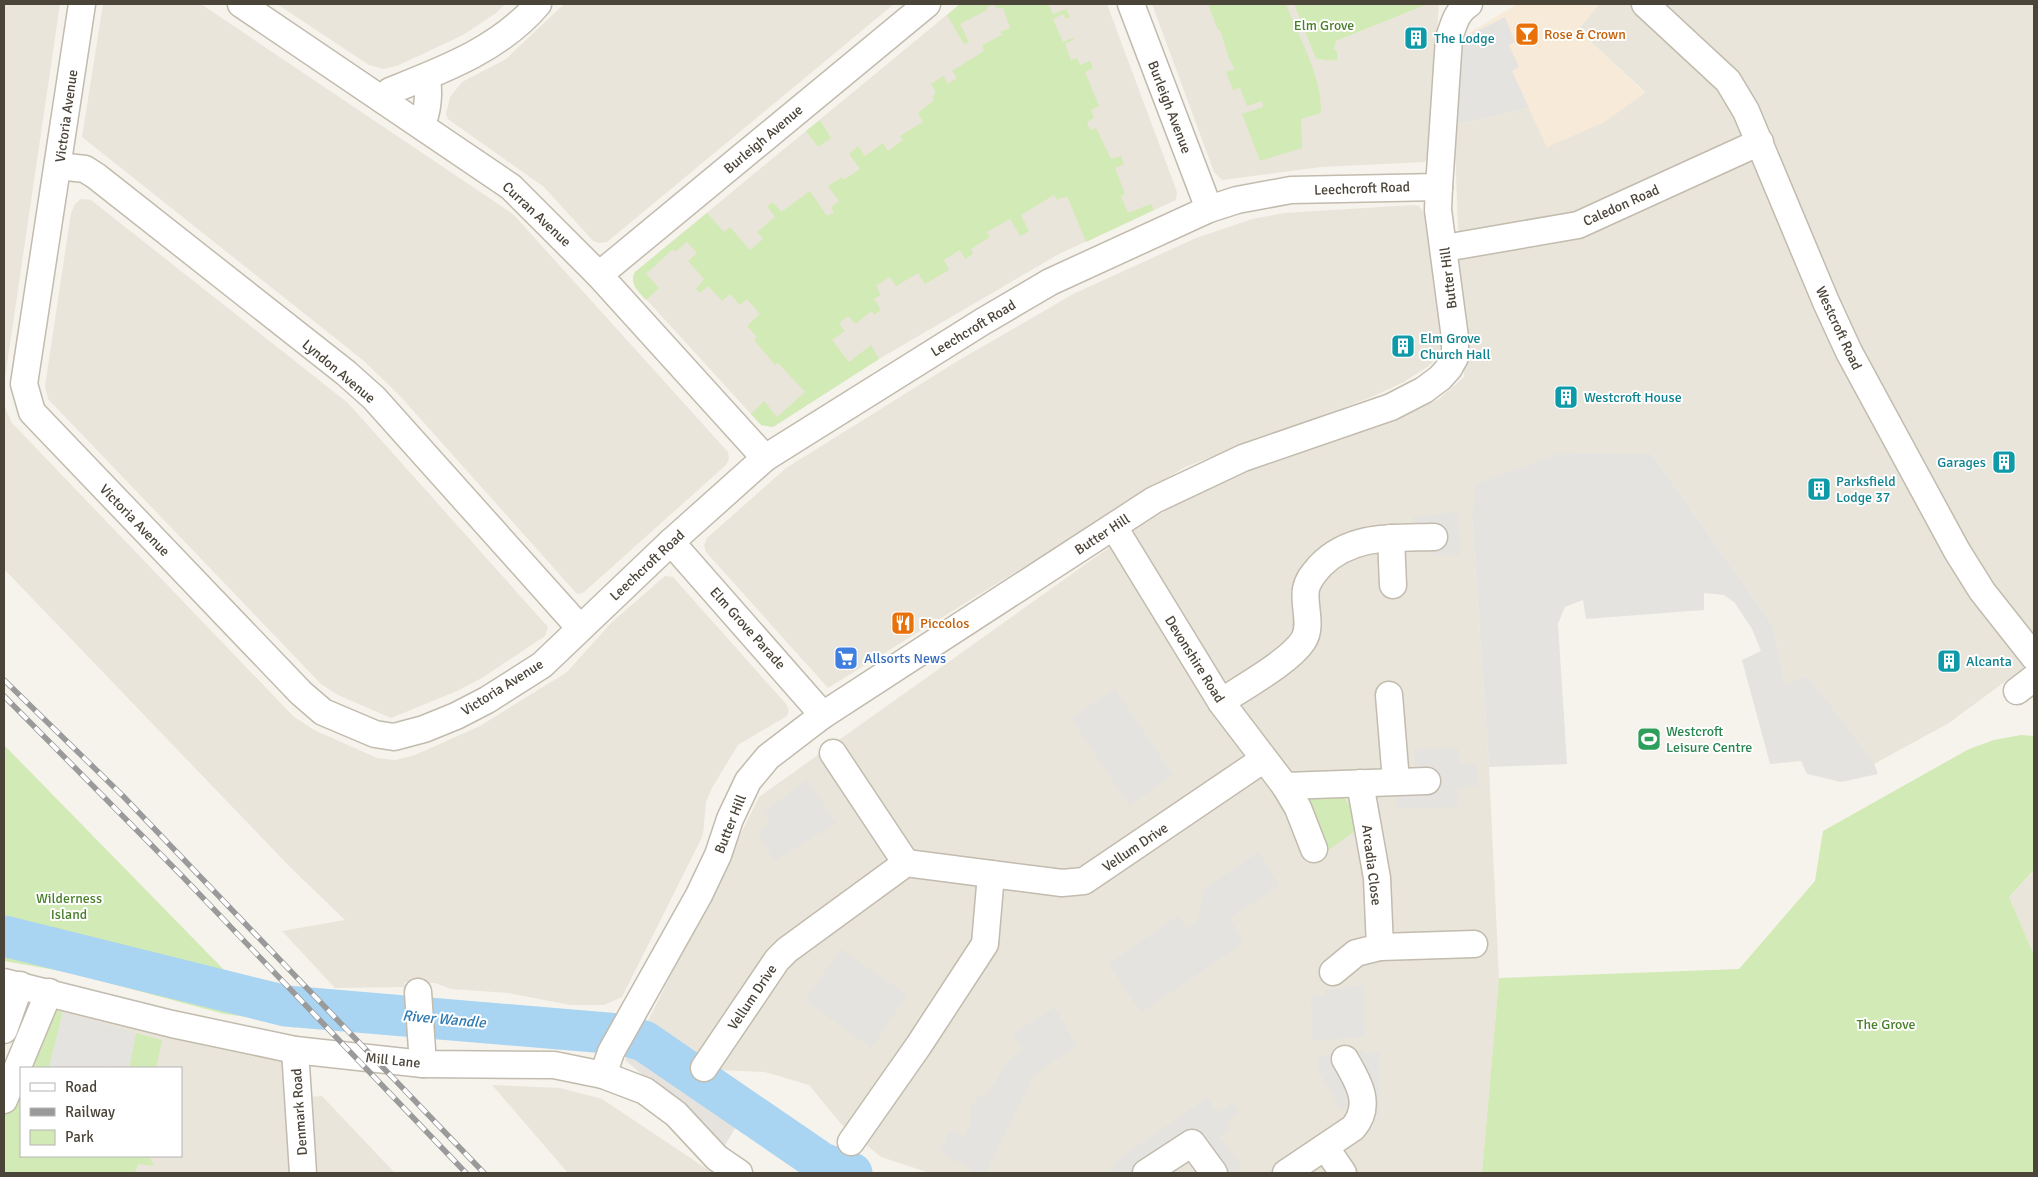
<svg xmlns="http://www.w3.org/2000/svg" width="2038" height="1177" viewBox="0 0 2038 1177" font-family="Signika,sans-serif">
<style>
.residential{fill:#eae5da;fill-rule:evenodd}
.commercial{fill:#f7ead8}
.industrial{fill:#e6e2dd}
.green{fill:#d2eab5}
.parking{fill:#e5e3e0}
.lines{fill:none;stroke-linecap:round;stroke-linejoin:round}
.river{stroke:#a9d4f2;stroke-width:41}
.minor-casing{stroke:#c2bbae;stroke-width:29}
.minor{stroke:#fff;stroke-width:26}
.rail-casing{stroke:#9a9a9a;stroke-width:5.5}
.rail{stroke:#fff;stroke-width:4;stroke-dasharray:11;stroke-linecap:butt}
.labels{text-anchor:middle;stroke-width:4;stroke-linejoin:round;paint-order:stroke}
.park-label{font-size:14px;fill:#4a7f2a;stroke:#fff}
.food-label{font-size:14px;fill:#c56008;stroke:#fff;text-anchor:start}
.culture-label{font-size:14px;fill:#0d838f;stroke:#fff;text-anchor:start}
.street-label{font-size:14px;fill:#4b4439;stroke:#fff}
.shop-label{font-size:14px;fill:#366cbe;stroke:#fff;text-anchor:start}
.leisure-label{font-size:14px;fill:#27864d;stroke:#fff;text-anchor:start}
.water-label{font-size:15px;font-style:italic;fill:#2e7ab2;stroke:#fff}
</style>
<rect width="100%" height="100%" fill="#f6f3ec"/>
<!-- residential -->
<g class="residential">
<polygon points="4,4 60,4 4,385"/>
<polygon points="103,4 201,4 513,214 728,452 729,459 726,465 583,593 577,594 400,396 364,361 82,137"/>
<polygon points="277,4 505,4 496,13 463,35 397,66 383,69 369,65"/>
<polygon points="564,4 894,4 607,242 599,243 593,241 544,187 448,119 446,114 450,97 462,82 506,59"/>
<polygon points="960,4 1107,4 1177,192 1176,200 1059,254 879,359 773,427 761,425 635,287 633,277 635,272"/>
<polygon points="1152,4 1294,4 1316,59 1337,61 1337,51 1334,49 1336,41 1428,4 1439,4 1428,156 1425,162 1321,167 1222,180 1214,172"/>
<polygon points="1599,4 2034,4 2034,660 1949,723 1874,764 1807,675 1788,685 1784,680 1773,626 1652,454 1472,519 1489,767 1499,978 1482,1173 930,1173 881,1157 842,1125 809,1085 765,1072 720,1070 646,1025 759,797 1128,534 1200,489 1439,399 1464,377 1454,125 1529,108 1547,147 1645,92 1578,30"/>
<polygon points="81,199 91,200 348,403 548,627 545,636 482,678 457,691 391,718 338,695 321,684 48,399 45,386 71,213 75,204"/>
<polygon points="1413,205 1419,206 1426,216 1441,344 1439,353 1430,365 1404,382 1374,396 1185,467 828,688 706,552 704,545 707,538 786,468 956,362 1073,294 1196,238 1252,219 1284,213"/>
<polygon points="4,405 12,423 293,716 314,730 377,758 395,760 415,755 480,726 567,672 612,622 665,576 673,577 786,704 789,710 787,716 738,745 712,788 706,802 703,835 622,997 604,1005 570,1005 508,993 451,989 435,983 405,982 404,987 335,988 282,931 345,920 289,866 4,569"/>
<polygon points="2034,871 2034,955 2009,897"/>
<path d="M20 985 295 1050 298 1098 322 1096 395 1173H4ZM21 1068H181V1156H21Z"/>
<polygon points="492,1085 560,1088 602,1099 713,1173 568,1173"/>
</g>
<!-- commercial -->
<polygon class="commercial" points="1517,4 1599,4 1578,30 1645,93 1603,123 1547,147 1529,108 1454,125 1458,48 1464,36"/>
<!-- industrial -->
<polygon class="industrial" points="632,1049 646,1053 740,1120 725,1145 625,1060"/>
<!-- green -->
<g class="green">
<path d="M960 4H1048L1053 14 1066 9 1070 17 1066 19 1063 14 1053 19 1063 42 1073 38 1074 40 1065 44 1071 60 1077 58 1080 65 1090 61 1093 68 1085 72 1099 106 1091 110 1094 118 1087 122 1090 130 1096 128 1111 159 1121 156 1124 164 1115 168 1125 194 1121 196 1128 213 1151 204 1154 210 1086 242 1067 196 1057 200 1054 195 1021 215 1029 231 1020 236 1010 219 987 232 990 237 971 249 973 254 965 259 960 250 944 260 949 270 925 284 918 273 896 286 890 277 876 286 881 295 874 299 881 310 874 315 872 311 855 324 848 316 839 323 845 331 832 340 849 362 871 345 879 359 773 427 761 425 751 414 764 401 777 417 805 392 778 363 775 365 754 340 757 337 747 326 760 314 747 299 740 305 730 294 722 301 708 286 700 293 696 289 704 279 688 261 697 253 687 242 675 252 673 249 646 274 659 288 646 300C638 291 629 284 635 272L707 213 724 232 730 227 750 250 763 239 757 232 775 217 767 206 773 202 781 212 810 191 827 216 834 212 831 207 839 201 828 186 842 177 844 180 860 169 849 154 858 146 865 156 883 143 888 151 903 140 900 136 923 122 918 113 934 100 932 97 936 93 931 84 943 76 948 84 957 78 952 71 984 51 982 45 1002 35 1000 32 1010 28 1003 8H996L994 4 986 8 987 10 960 24 969 42 964 44 947 15Z"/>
<path d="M1208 4H1286C1299 38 1322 76 1321 113L1301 119 1302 148 1260 161 1242 114 1263 107 1262 101 1247 106 1240 88 1233 90 1226 72 1235 69 1229 59 1220 30H1218Z"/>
<polygon points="1294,4 1428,4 1336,41 1334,49 1337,51 1337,61 1316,59"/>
<polygon points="820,120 831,138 818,147 806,131"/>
<polygon points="2021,735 2034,736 2034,870 2009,897 2034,955 2034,1173 1482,1173 1499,978 1739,969 1815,881 1823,831 1969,749 1994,740"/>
<polygon points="4,745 273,1020 224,1014 72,973 4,961"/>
<polygon points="1310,794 1341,794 1355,812 1358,829 1327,851 1312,813"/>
<polygon points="46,1008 63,1012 49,1068 21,1068"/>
<polygon points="136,1033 162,1040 156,1068 129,1068"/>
<polygon points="21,1068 21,1156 149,1156 154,1166 138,1164 135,1173 4,1173 4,1111"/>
</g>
<!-- parking -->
<g class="parking">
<polygon points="1505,17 1515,42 1509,45 1519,67 1512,71 1529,108 1454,125 1459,50 1465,37"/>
<polygon points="1560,453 1652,454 1773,626 1784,680 1788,684 1807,675 1874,763 1878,774 1841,782 1807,774 1801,761 1770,764 1742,660 1761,651 1752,629 1735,603 1724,595 1704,593 1704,610 1586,619 1583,600 1565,607 1558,624 1567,764 1489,767 1472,519 1476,484"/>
<polygon points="1454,512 1458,513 1460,555 1431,555 1430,538 1415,538 1413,517"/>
<polygon points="1115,689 1173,775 1129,806 1071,718"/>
<polygon points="1458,748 1460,765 1476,763 1478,786 1457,788 1457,807 1397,809 1396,794 1415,782 1414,749"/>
<polygon points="807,779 836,823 774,862 758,832 769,824 764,812"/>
<polygon points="1259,852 1279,886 1230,918 1243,943 1141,1013 1108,964 1178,916 1187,928 1198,920 1204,889"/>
<polygon points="841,949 907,995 871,1048 805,1000"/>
<polygon points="1363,985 1365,1037 1312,1041 1311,996 1325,995 1325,990"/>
<polygon points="1055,1007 1077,1047 1044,1067 1032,1079 985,1173 977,1173 940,1152 950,1130 965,1136 971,1121 970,1109 978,1097 987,1095 1007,1061 1022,1050 1013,1034"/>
<polygon points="63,1012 136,1033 129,1068 104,1066 104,1068 49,1068"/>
<polygon points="1363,1050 1365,1054 1379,1052 1379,1116 1368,1117 1355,1103 1341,1110 1318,1070 1318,1056 1334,1054 1334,1051"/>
<polygon points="1207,1098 1217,1112 1232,1103 1239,1112 1227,1121 1231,1129 1219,1136 1242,1167 1234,1173 1202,1173 1189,1161 1174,1166 1178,1173 1110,1173 1117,1160"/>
</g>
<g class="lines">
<!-- river -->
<polyline class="river" points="4,936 286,1006 619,1034 644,1041 822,1163 852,1173"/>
<!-- minor casing -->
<g class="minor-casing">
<g id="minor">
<polyline points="82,4 24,384 32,412 301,693 323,712 375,734 394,737 424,729 456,716 487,700 542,665 671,542 765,458 982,322 1050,282 1209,209 1237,200 1291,190 1439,187"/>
<polyline points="241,4 511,187 599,275 765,458"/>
<polyline points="1131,4 1209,209"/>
<polyline points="1645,4 1728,81 1746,111 1826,302 1849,352 1957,551 1982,591 2034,657"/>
<path d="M383 100 390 91C443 70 500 49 538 4"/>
<path d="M421 125C428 114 430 89 426 77"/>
<polyline points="58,166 85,169 96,176 346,373 374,398 580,628"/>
<polyline points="1445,248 1578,225 1760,142"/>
<polyline points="599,275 927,4"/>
<polyline points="1114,527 1221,702 1285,786 1298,808 1314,849"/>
<polyline points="1391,538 1393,585"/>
<polyline points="671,542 823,715"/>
<polyline points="2017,691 2034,678"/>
<polyline points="1389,695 1396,781"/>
<path d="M1221 702C1243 687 1289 662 1303 641 1313 626 1303 605 1306 589 1308 579 1314 573 1320 566 1351 534 1393 538 1434 537"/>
<polyline points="833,753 906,863"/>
<polyline points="1285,786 1427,781"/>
<polyline points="1380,947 1474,944"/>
<polyline points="1333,972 1356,953 1380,947 1377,878 1360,783"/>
<polyline points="4,982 172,1024 295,1050 423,1064 554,1065 603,1075 645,1091 676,1114 717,1158 739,1173"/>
<polyline points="418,992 423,1064"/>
<polyline points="4,1030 20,985"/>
<polyline points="295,1050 303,1173"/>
<polyline points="704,1068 777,960 787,950 906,863 991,874"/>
<path d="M603 1075 611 1052 699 895 718 855 730 819 748 781 768 757 823 715 1154 500 1243 458 1391 407 1424 390 1440 378 1449 368 1455 357V338L1438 210 1439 187 1449 38C1454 24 1456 12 1469 4"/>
<polyline points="4,1100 49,992"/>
<polyline points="851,1142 919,1045 985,944 991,874 1062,883 1084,881 1264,759"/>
<polyline points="1326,1148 1343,1173"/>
<polyline points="1146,1173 1192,1143 1214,1173"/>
<path d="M1286 1173 1353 1128C1373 1105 1358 1081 1345 1059"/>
</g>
</g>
<!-- minor -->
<use href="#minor" class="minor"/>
<!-- rail casing -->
<g class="rail-casing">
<g id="rail">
<polyline points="4,680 122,795 484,1173"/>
<polyline points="4,696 182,876 466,1173"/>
</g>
</g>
<!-- rail -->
<use href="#rail" class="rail"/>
</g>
<!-- icons -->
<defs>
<g id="bar-square" transform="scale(1.25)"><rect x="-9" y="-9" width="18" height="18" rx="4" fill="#e8710a" stroke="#fff"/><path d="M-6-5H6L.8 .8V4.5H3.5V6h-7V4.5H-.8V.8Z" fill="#fff"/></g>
<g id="building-square" transform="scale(1.25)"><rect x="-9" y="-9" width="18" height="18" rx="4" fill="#0f9aa8" stroke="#fff"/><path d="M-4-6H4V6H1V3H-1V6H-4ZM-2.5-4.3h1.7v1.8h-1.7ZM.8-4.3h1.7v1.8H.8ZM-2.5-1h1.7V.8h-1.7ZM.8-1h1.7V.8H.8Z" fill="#fff"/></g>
<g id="restaurant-square" transform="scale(1.25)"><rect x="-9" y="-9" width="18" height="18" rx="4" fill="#e8710a" stroke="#fff"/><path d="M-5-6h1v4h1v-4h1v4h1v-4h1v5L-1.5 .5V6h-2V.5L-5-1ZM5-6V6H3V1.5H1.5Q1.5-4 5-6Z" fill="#fff"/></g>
<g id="supermarket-square" transform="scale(1.25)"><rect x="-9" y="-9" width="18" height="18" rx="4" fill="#3f7fe0" stroke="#fff"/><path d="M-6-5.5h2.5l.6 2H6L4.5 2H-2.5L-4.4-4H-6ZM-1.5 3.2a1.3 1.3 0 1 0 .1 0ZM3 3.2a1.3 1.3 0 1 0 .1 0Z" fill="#fff"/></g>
<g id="stadium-square" transform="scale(1.25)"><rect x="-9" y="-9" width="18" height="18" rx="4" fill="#2e9e5b" stroke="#fff"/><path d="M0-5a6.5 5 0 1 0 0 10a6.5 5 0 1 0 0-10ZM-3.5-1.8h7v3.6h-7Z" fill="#fff"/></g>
</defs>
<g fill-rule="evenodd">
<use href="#bar-square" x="1527" y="34"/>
<use href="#building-square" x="1416" y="38"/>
<use href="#building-square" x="1403" y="346"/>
<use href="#building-square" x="1566" y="397"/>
<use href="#building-square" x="2004" y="462"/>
<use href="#building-square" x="1819" y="489"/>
<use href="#restaurant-square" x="903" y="623"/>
<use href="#supermarket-square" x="846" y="658"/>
<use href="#building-square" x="1949" y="661"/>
<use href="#stadium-square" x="1649" y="739"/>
</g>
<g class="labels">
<!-- park labels -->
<g class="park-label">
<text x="1324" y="30">Elm Grove</text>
<text x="69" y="903">Wilderness<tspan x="69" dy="16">Island</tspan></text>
<text x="1886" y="1029">The Grove</text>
</g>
<!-- food labels -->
<g class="food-label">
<text x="1544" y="39">Rose &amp; Crown</text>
<text x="920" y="628">Piccolos</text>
</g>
<!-- culture labels -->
<g class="culture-label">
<text x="1434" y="43">The Lodge</text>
<text x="1420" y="343">Elm Grove<tspan x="1420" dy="16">Church Hall</tspan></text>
<text x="1584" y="402">Westcroft House</text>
<text x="1986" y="467" text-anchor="end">Garages</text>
<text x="1836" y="486">Parksfield<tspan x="1836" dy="16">Lodge 37</tspan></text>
<text x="1966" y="666">Alcanta</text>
</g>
<!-- street labels -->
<g class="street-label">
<text transform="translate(1170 107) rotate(69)" y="5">Burleigh Avenue</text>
<text transform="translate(66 116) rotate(-82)" y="5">Victoria Avenue</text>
<text transform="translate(763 139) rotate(-40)" y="5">Burleigh Avenue</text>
<text transform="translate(1362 188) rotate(-2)" y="5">Leechcroft Road</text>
<text transform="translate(1621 205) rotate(-24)" y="5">Caledon Road</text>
<text transform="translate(537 214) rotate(43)" y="5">Curran Avenue</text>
<text transform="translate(1448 278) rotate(-97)" y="5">Butter Hill</text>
<text transform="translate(973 328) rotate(-31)" y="5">Leechcroft Road</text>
<text transform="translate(1839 328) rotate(65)" y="5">Westcroft Road</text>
<text transform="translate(339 371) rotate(40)" y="5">Lyndon Avenue</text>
<text transform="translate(135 520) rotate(46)" y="5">Victoria Avenue</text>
<text transform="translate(1102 534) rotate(-33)" y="5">Butter Hill</text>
<text transform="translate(647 565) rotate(-43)" y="5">Leechcroft Road</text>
<text transform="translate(748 628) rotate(48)" y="5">Elm Grove Parade</text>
<text transform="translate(1195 659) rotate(58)" y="5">Devonshire Road</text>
<text transform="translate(502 687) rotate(-32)" y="5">Victoria Avenue</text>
<text transform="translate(730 824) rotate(-68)" y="5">Butter Hill</text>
<text transform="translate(1135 847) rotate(-34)" y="5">Vellum Drive</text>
<text transform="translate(1372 865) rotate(83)" y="5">Arcadia Close</text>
<text transform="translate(752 997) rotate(-56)" y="5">Vellum Drive</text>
<text transform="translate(393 1060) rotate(6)" y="5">Mill Lane</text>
<text transform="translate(299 1112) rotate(-94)" y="5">Denmark Road</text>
</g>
<!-- shop labels -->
<g class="shop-label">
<text x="864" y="663">Allsorts News</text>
</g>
<!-- leisure labels -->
<g class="leisure-label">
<text x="1666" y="736">Westcroft<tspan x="1666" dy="16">Leisure Centre</tspan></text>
</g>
<!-- water labels -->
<g class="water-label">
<text transform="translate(444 1019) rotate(5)" y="5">River Wandle</text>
</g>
</g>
<!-- border -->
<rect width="2038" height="1177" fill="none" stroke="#4b4439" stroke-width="10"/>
<!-- legend -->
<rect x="20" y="1067" width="162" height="90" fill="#ffffff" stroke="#b7b4b0"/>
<rect x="30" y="1083" width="25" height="8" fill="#ffffff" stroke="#b7b4b0"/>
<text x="65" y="1092" font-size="15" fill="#4b4439">Road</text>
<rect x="30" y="1108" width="25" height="8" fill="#9a9a9a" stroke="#b7b4b0"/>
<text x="65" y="1117" font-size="15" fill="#4b4439">Railway</text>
<rect x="30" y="1130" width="25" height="15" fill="#d2eab5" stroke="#b7b4b0"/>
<text x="65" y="1142" font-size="15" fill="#4b4439">Park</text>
</svg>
